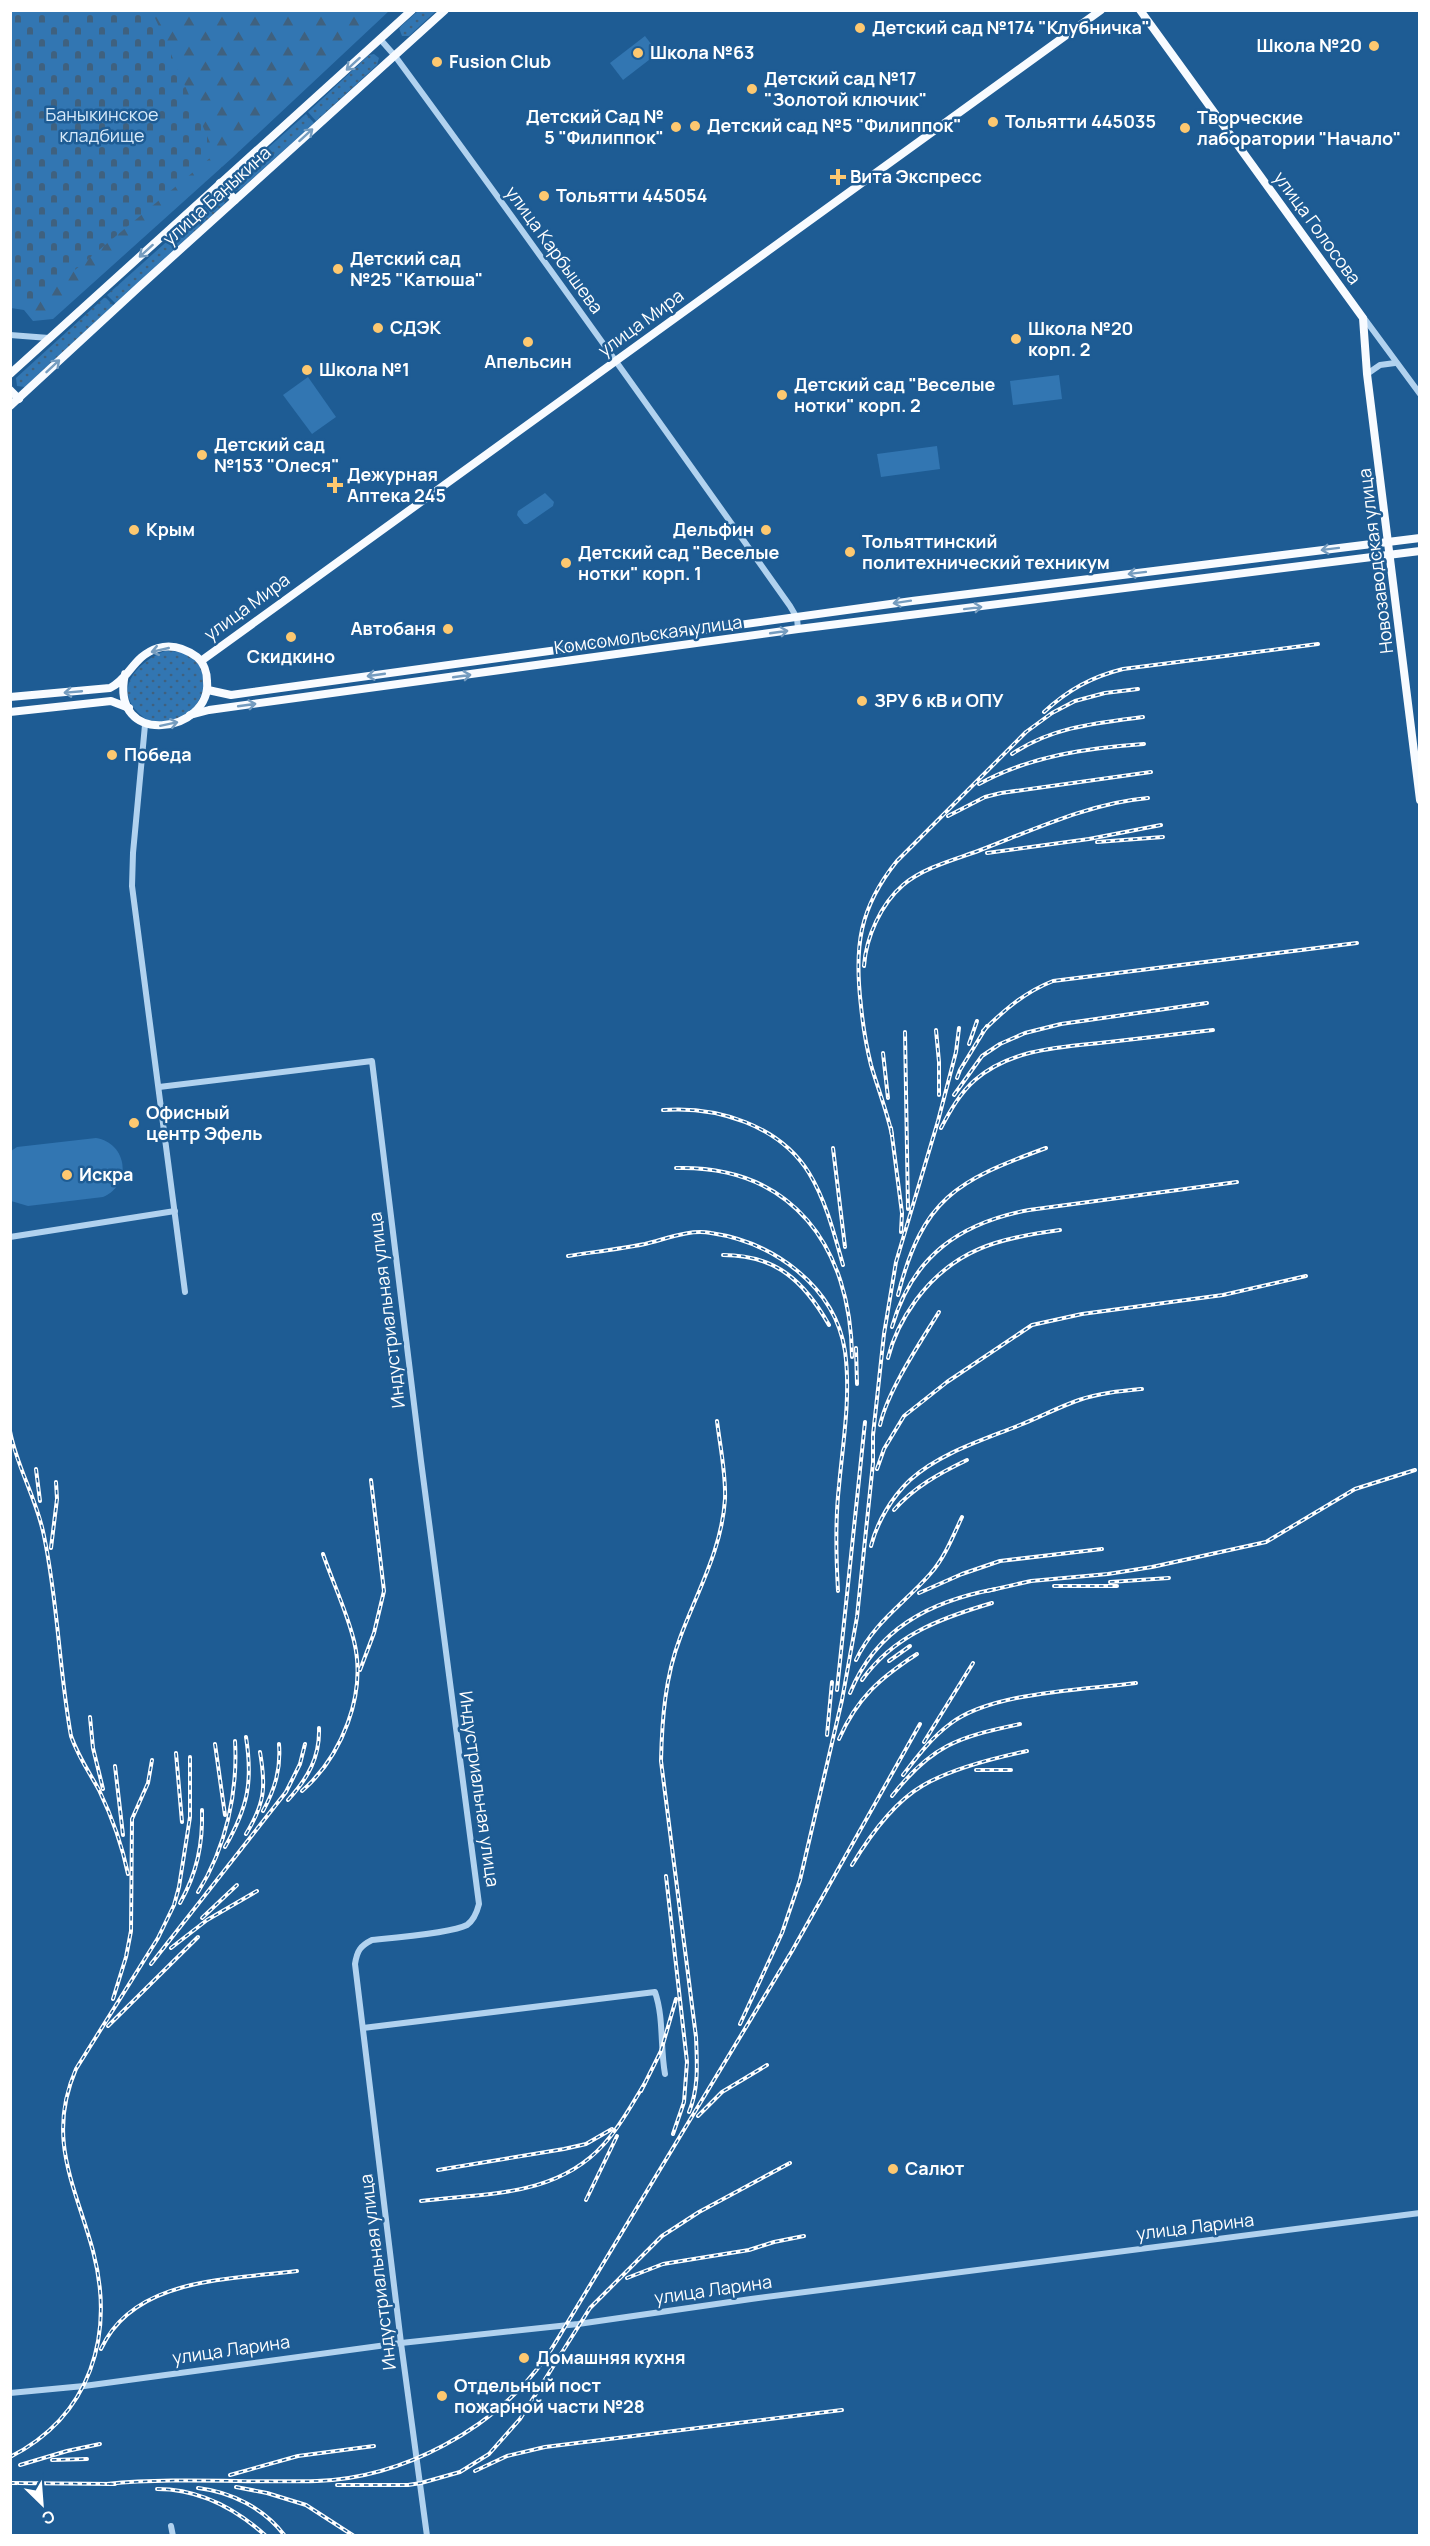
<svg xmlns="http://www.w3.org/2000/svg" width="1430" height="2546" viewBox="0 0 1430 2546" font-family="Manrope,sans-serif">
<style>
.grass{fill:url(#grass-dots)}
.forest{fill:url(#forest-firs)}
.cemetery{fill:url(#cemetery-stones)}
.garden{fill:#3276b2}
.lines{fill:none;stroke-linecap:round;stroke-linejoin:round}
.minor{stroke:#b1d2ef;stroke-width:6}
.major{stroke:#f8fbff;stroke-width:8}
.rail-casing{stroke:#fff;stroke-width:4}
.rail{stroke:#1e5c94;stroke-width:1.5;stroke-dasharray:4.5;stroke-linecap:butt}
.oneway{stroke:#759cbf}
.poi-dot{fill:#fdc870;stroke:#1e5c94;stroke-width:2}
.labels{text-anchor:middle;stroke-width:5;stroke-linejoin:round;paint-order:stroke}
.poi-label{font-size:18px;font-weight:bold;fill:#fff;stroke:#1e5c94;text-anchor:start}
.park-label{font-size:18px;fill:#d7eafa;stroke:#1e5c94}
.street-label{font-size:18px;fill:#fff;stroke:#1e5c94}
</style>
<defs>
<pattern id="grass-dots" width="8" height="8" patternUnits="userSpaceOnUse" patternTransform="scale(1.5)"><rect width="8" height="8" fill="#3276b2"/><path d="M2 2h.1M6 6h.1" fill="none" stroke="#3f617f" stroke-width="1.8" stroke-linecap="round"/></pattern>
<pattern id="forest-firs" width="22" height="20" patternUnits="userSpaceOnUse" patternTransform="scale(1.5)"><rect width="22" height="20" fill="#3276b2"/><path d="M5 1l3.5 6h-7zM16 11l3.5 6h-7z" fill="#3f617f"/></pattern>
<pattern id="cemetery-stones" width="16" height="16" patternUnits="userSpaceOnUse" patternTransform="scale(1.5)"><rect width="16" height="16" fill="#3276b2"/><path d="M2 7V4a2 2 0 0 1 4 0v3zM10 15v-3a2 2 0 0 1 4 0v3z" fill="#3f617f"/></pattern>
</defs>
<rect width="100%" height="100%" fill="#1e5c94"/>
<!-- grass -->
<g class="grass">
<polygon points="418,11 436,11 409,36 402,36 399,28"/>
<polygon points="374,54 379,58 377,65 316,121 308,112 369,55"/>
<polygon points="306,114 314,123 241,189 236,191 232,189 232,180"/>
<polygon points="220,194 226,198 224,205 116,304 107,295"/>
<polygon points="105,297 114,306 25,387 17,386 16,378"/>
<path d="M165 651C225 649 209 726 159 721 152 721 147 721 142 716 111 690 137 662 165 651Z"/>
</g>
<!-- forest -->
<polygon class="forest" points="11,11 389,11 232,158 53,319 33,321 24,310 11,308"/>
<!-- cemetery -->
<polygon class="cemetery" points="10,11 152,11 215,154 35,303 11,298"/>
<!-- garden -->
<g class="garden">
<polygon points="645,36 658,53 623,80 610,63"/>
<polygon points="1059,375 1062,399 1013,405 1010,381"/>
<polygon points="308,377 336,417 312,434 283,395"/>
<polygon points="937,446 940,469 881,477 877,454"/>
<polygon points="545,493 554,502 553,506 527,524 524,524 517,515 518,511"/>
<path d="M96 1138C127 1143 133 1184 103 1197L28 1206 11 1201V1151L17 1147Z"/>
</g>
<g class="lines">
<!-- minor -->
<g class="minor">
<path d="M380 39 395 56C528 237 659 421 790 606L797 618 798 629"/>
<polyline points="1364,318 1420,394"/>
<polyline points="10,335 49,338"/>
<polyline points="1367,374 1380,365 1395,363"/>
<polyline points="145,725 133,853 132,886 185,1292"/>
<path d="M159 1087 372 1061 421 1461 479 1904C477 1912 474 1920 467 1925 452 1933 392 1938 372 1940 360 1946 357 1951 355 1964L401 2343 427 2536"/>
<polyline points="10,1237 175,1211"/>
<path d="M363 2028 655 1992C664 2018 660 2047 665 2074"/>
<polyline points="10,2393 84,2386 401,2343 578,2324 751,2299 1420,2213"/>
<polyline points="171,2526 173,2536"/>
</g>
<!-- major -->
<g class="major">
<polyline points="1140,10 1363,318 1367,374 1420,800"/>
<polyline points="220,183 235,200"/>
<polyline points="10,374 412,10"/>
<polyline points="10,390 19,399"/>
<polyline points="10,406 140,286 445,10"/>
<polyline points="201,661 1101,10"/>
<polyline points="208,690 231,695 912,601 1420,538"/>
<path d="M10 697 110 688C130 678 133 656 158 648 172 644 186 649 197 657 204 663 207 673 207 681 212 733 109 749 125 674"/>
<polyline points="10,712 111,701 129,708"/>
<polyline points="190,715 209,710 798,629 1420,551"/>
</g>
<!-- rail casing -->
<g class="rail-casing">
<g id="rail">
<path d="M1044 712C1068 690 1091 677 1123 669L1318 644"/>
<path d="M1012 754C1052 727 1096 723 1143 717"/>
<path d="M979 784C1030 756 1087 748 1144 744"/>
<polyline points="948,816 985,797 1001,793 1151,772"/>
<polyline points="1097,842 1163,837"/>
<polyline points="987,853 1089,839 1161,825"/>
<path d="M864 966C866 937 881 904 903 885 923 868 953 860 978 851 1033 830 1090 803 1148 798"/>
<polyline points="936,1030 939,1062 939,1095"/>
<path d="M983 1031C1004 1010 1025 992 1053 981L1357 943"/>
<polyline points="905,1032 908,1209"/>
<polyline points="969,1044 977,1021"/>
<polyline points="883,1053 888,1098"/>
<polyline points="957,1078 960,1070 987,1026"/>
<polyline points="954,1095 982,1056 1000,1044 1025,1033 1061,1024 1207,1003"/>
<path d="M663 1110C717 1106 779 1125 809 1173 826 1201 834 1233 843 1265"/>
<polyline points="891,1128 902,1213 901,1232"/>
<path d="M941 1128C950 1111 960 1093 975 1080 1012 1048 1063 1047 1109 1042 1144 1038 1178 1034 1213 1030"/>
<path d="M892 1135C887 1111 878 1089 871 1065 866 1045 863 1026 861 1006 854 947 859 908 897 861L1026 732 1052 713 1075 701 1105 693 1138 689"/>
<polyline points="833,1148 845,1247"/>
<path d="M676 1168C793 1165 851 1248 852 1357"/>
<path d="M723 1255C776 1255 804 1281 829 1325"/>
<path d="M568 1256C594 1252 620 1249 645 1244 666 1239 689 1229 711 1233 773 1242 835 1286 845 1351 851 1396 843 1442 839 1486 835 1521 836 1556 838 1591"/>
<path d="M898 1295C923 1198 956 1181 1046 1148"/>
<path d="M892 1327C912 1257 959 1223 1029 1210L1237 1182"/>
<polyline points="856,1348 857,1384"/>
<path d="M888 1358C893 1337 903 1318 916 1300 954 1249 999 1238 1060 1230"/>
<path d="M880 1425C888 1390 920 1343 939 1312"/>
<path d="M10 1431C17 1468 37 1499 44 1536 58 1602 59 1670 71 1736 78 1756 89 1772 99 1790 112 1817 122 1845 128 1874"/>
<polyline points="36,1469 40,1501"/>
<polyline points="877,1469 884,1449 904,1416 947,1382 1032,1325 1082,1314 1223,1295 1306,1276"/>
<path d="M894 1510C914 1487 940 1473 967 1460"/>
<path d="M871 1546C877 1522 892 1497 910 1480 940 1453 983 1440 1020 1425 1040 1417 1059 1407 1079 1400 1099 1393 1121 1391 1142 1389"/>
<polyline points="51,1548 57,1499 56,1482"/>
<polyline points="1110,1582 1169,1578"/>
<polyline points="1054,1586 1117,1586"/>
<polyline points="987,1591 1031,1581 1108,1574 1152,1567 1266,1542 1355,1489 1415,1470"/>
<polyline points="919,1593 962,1574 1000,1561 1102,1549"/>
<path d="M856 1660C874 1622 904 1604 931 1573 945 1557 953 1536 962 1517"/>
<polyline points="889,1661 910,1646"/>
<polyline points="360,1670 374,1633 384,1591 371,1480"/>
<path d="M862 1680C894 1635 941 1618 992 1603"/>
<polyline points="837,1690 865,1422"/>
<path d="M850 1693C876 1629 930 1601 996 1589"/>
<polyline points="90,1717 93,1748 103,1789"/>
<polyline points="827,1735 832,1682"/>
<path d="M839 1739C857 1698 880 1678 917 1654"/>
<polyline points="924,1742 973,1663"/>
<polyline points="215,1744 225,1815"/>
<polyline points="176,1753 182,1822"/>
<polyline points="115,1766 123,1835"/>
<polyline points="976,1770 1011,1770"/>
<path d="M903 1775C917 1757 931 1738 950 1724 991 1692 1083 1690 1136 1683"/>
<path d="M302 1791C342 1756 367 1694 354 1641 347 1612 333 1583 323 1554"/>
<path d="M892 1796C932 1745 958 1737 1020 1724"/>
<path d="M288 1800C308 1778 320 1757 319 1728"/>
<path d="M263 1811C275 1789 281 1769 279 1744"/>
<path d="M246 1834C265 1803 266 1787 260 1752"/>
<path d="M225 1847C248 1807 253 1782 246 1737"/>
<path d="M852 1865C869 1837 893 1803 922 1786 950 1769 994 1758 1027 1751"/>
<polyline points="666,1876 687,2062 684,2102 673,2134"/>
<path d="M198 1892C226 1848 238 1792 235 1741"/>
<path d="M180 1903C197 1873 203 1844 202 1810"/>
<polyline points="202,1918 237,1885"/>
<polyline points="171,1948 207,1920 257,1891"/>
<polyline points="151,1964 286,1792 300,1764 305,1744"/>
<polyline points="113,1999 126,1957 131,1931 132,1819 148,1783 152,1760"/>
<polyline points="740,2024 782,1933 800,1880 842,1700 857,1617 873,1463 873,1435 884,1334 896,1262 938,1121 956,1052 959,1028"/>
<polyline points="108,2026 198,1937"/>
<polyline points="641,2091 661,2051 676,1999"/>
<path d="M689 2112C699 2088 697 2063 696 2037L661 1761C662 1720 665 1677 680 1638 697 1592 722 1549 725 1499 726 1473 720 1446 717 1421"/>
<polyline points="698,2116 722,2092 767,2065"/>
<polyline points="438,2170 564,2149 586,2144 612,2129"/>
<polyline points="586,2200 617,2136"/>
<path d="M421 2201C486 2193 557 2197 604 2144 620 2127 632 2104 645 2083"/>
<polyline points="627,2278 663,2264 749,2250 774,2242 804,2236"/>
<path d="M101 2349C134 2277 229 2280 297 2271"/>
<path d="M10 2457C91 2416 115 2335 93 2251 75 2185 46 2138 76 2069L158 1938 174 1905 179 1887 190 1817V1757"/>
<polyline points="52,2460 87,2459"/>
<polyline points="20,2465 67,2451 100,2444"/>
<polyline points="475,2471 507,2456 545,2447 842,2410"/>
<polyline points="230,2475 298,2456 374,2446"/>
<polyline points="10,2483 115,2484"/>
<path d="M107 2484C177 2477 247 2483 317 2481 403 2478 494 2429 544 2360 552 2349 559 2337 566 2325L792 1951 920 1724"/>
<polyline points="337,2485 408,2485 421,2483 460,2472 489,2454 520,2419 590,2308 662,2236 699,2212 790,2163"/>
<polyline points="236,2487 267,2493 306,2505 354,2536"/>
<path d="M198 2488C231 2492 264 2508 285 2536"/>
<path d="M157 2489C199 2489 235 2508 266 2536"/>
</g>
</g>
<!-- rail -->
<use href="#rail" class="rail"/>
</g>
<!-- one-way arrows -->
<defs><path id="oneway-shaft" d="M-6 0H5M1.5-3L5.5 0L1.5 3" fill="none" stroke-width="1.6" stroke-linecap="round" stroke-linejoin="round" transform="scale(1.5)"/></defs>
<g class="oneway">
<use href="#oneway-shaft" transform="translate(353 64) rotate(138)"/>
<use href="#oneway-shaft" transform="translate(306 135) rotate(-42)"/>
<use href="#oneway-shaft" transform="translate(146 251) rotate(138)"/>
<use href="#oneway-shaft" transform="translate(53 366) rotate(-43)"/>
<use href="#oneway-shaft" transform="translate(1330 549) rotate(173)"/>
<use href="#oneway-shaft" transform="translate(1137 573) rotate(173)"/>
<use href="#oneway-shaft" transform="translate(902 602) rotate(171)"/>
<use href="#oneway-shaft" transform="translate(973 608) rotate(-7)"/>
<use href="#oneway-shaft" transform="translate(779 632) rotate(-8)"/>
<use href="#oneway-shaft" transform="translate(160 650) rotate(167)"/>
<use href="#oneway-shaft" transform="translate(376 675) rotate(172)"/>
<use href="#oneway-shaft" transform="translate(462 676) rotate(-8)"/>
<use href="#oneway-shaft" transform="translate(73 692) rotate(175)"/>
<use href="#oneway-shaft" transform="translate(247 705) rotate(-8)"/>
<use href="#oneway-shaft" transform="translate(169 724) rotate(-12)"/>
</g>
<!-- markers -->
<g class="poi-dot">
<circle cx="860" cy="28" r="6"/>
<circle cx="1374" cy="46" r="6"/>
<circle cx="638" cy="53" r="6"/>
<circle cx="437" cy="62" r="6"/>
<circle cx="752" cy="89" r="6"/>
<circle cx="993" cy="122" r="6"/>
<circle cx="695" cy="126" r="6"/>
<circle cx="676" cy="127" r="6"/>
<circle cx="1185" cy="128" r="6"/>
<path d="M835 168h6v6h6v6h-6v6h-6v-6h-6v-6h6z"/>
<circle cx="544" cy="196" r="6"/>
<circle cx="338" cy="269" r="6"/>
<circle cx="378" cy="328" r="6"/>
<circle cx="1016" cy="339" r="6"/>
<circle cx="528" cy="342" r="6"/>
<circle cx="307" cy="370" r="6"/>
<circle cx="782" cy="395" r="6"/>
<circle cx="202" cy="455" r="6"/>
<path d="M332 476h6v6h6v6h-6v6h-6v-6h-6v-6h6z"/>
<circle cx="134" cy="530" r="6"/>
<circle cx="766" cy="530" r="6"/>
<circle cx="850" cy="552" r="6"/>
<circle cx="566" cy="563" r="6"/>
<circle cx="448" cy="629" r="6"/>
<circle cx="291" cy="637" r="6"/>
<circle cx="862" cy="701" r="6"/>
<circle cx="112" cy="755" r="6"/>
<circle cx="134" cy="1123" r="6"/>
<circle cx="67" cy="1175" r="6"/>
<circle cx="893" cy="2169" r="6"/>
<circle cx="524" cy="2358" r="6"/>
<circle cx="442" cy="2396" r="6"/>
</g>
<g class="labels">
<!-- poi labels -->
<g class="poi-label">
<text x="872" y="34">Детский сад №174 "Клубничка"</text>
<text x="1362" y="52" text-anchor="end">Школа №20</text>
<text x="650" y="59">Школа №63</text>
<text x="449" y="68">Fusion Club</text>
<text x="764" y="85">Детский сад №17<tspan x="764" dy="21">"Золотой ключик"</tspan></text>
<text x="664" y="123" text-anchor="end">Детский Сад №<tspan x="664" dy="21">5 "Филиппок"</tspan></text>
<text x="1197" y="124">Творческие<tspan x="1197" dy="21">лаборатории "Начало"</tspan></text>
<text x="1005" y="128">Тольятти 445035</text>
<text x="707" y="132">Детский сад №5 "Филиппок"</text>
<text x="850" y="183">Вита Экспресс</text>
<text x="556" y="202">Тольятти 445054</text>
<text x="350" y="265">Детский сад<tspan x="350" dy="21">№25 "Катюша"</tspan></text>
<text x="390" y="334">СДЭК</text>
<text x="1028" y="335">Школа №20<tspan x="1028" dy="21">корп. 2</tspan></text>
<text x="528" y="368" text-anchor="middle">Апельсин</text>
<text x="319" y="376">Школа №1</text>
<text x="794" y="391">Детский сад "Веселые<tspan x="794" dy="21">нотки" корп. 2</tspan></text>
<text x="214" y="451">Детский сад<tspan x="214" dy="21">№153 "Олеся"</tspan></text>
<text x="347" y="481">Дежурная<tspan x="347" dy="21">Аптека 245</tspan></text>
<text x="146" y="536">Крым</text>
<text x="754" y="536" text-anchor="end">Дельфин</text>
<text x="862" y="548">Тольяттинский<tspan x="862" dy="21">политехнический техникум</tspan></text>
<text x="578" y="559">Детский сад "Веселые<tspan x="578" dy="21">нотки" корп. 1</tspan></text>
<text x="436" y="635" text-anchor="end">Автобаня</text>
<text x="291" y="663" text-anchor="middle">Скидкино</text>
<text x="874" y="707">ЗРУ 6 кВ и ОПУ</text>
<text x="124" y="761">Победа</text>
<text x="146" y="1119">Офисный<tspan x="146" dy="21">центр Эфель</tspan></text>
<text x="79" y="1181">Искра</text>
<text x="905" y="2175">Салют</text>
<text x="536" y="2364">Домашняя кухня</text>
<text x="454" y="2392">Отдельный пост<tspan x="454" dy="21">пожарной части №28</tspan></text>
</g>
<!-- park labels -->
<g class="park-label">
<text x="102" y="121">Баныкинское<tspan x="102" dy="21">кладбище</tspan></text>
</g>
<!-- street labels -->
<g class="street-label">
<text transform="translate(217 196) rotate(-42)" y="6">улица Баныкина</text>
<text transform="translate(1317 228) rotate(54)" y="6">улица Голосова</text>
<text transform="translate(554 250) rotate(54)" y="6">улица Карбышева</text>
<text transform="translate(641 323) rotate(-36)" y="6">улица Мира</text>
<text transform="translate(1376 561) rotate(-97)" y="6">Новозаводская улица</text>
<text transform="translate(247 607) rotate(-36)" y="6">улица Мира</text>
<text transform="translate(648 635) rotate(-8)" y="6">Комсомольская улица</text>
<text transform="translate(387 1310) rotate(-97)" y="6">Индустриальная улица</text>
<text transform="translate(479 1789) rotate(82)" y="6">Индустриальная улица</text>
<text transform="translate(1195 2227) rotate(-7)" y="6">улица Ларина</text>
<text transform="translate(378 2272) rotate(-97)" y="6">Индустриальная улица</text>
<text transform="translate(713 2290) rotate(-8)" y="6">улица Ларина</text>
<text transform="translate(231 2350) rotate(-8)" y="6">улица Ларина</text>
</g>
</g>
<!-- border -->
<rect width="1430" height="2546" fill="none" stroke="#ffffff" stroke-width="24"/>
<!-- north arrow -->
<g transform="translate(42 2504) rotate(155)" stroke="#1e5c94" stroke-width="4.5" paint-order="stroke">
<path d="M0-4.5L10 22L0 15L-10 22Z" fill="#ffffff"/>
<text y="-9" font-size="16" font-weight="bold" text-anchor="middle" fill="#ffffff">С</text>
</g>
</svg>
